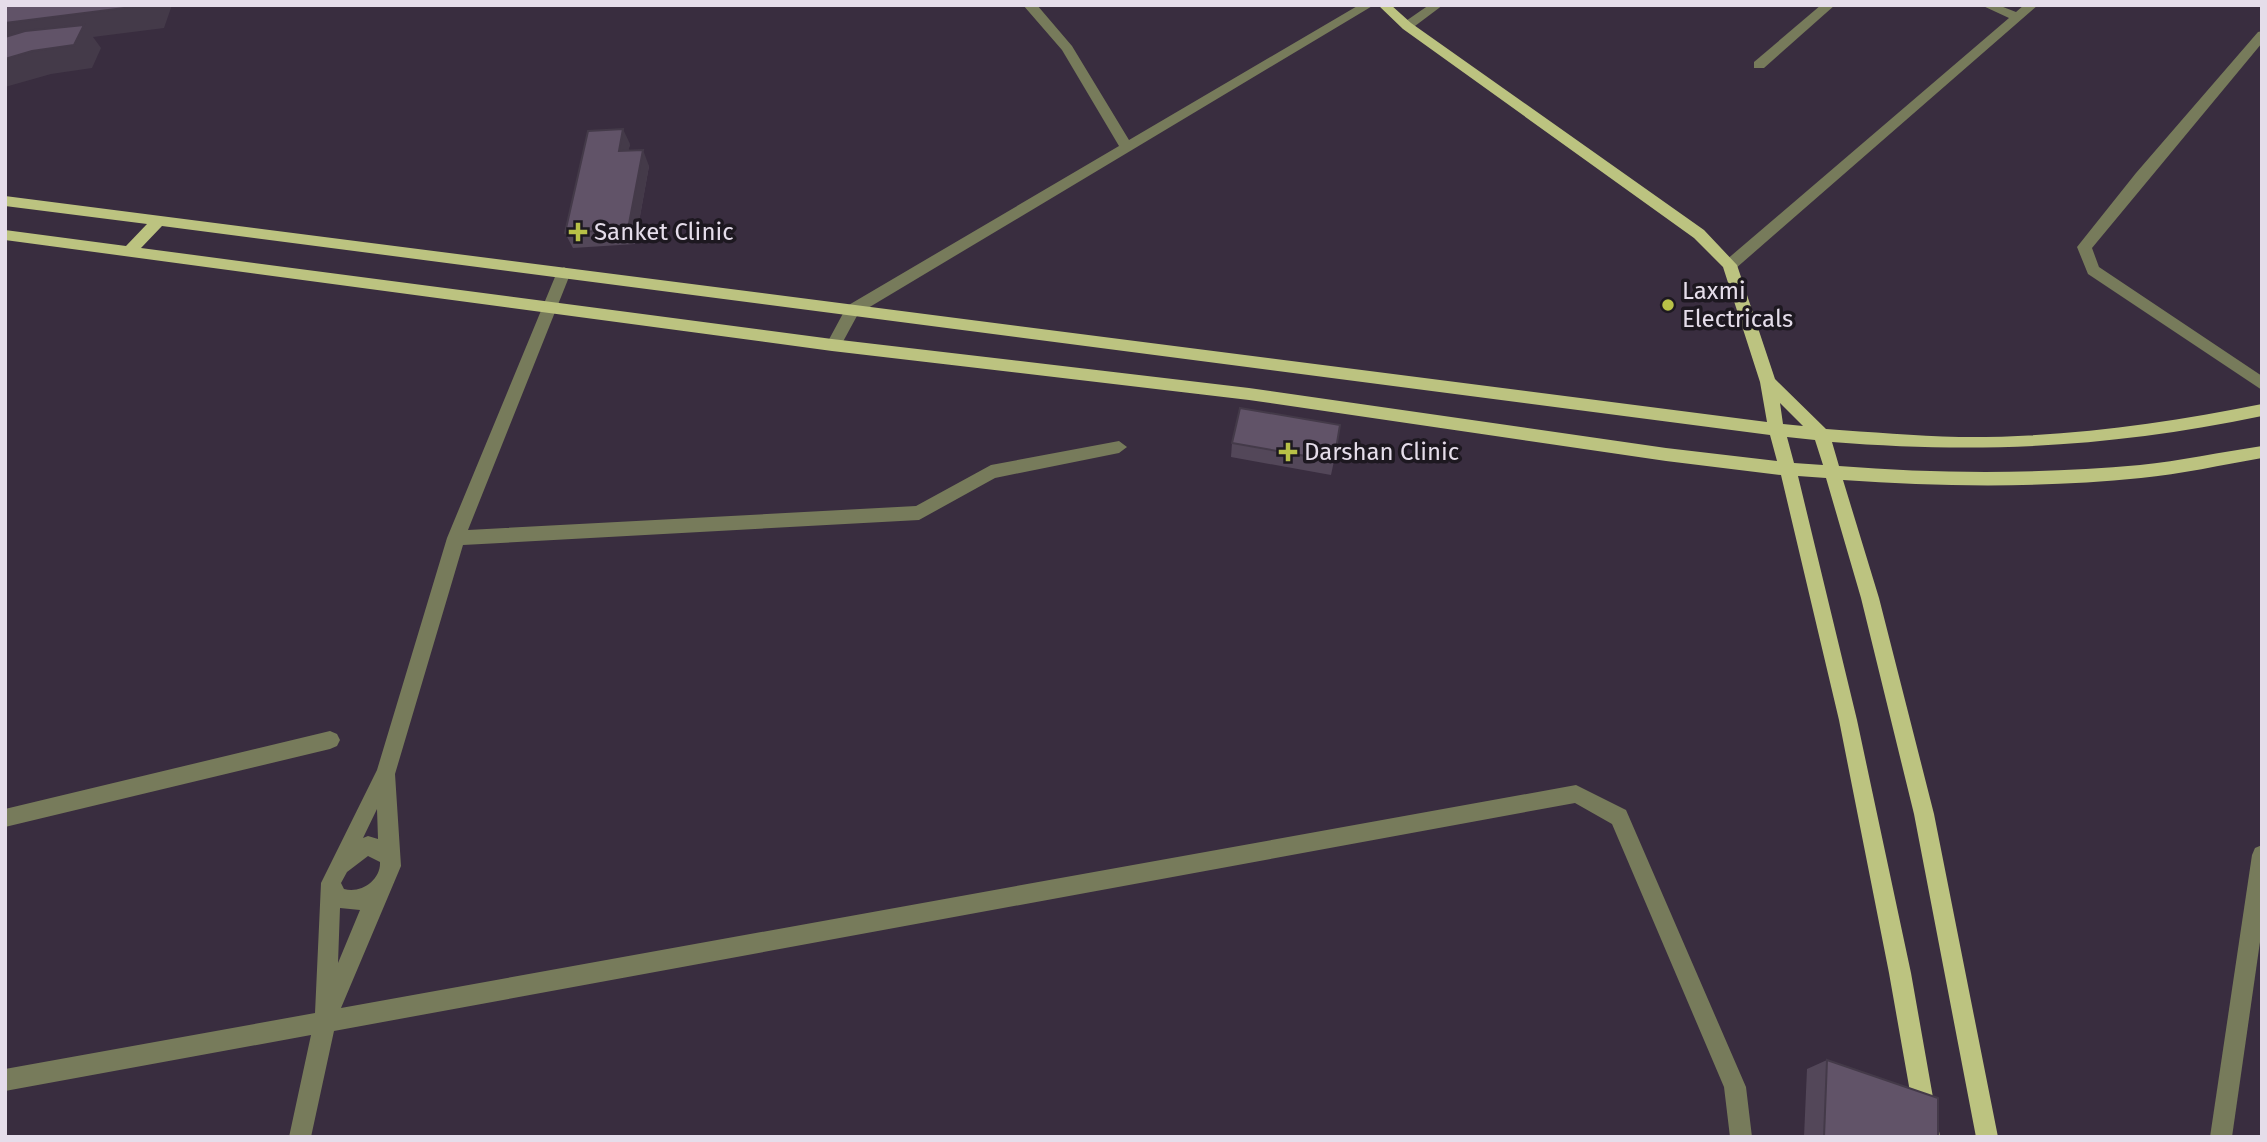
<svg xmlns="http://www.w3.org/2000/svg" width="2267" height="1142" viewBox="0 0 2267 1142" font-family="'Fira Sans',sans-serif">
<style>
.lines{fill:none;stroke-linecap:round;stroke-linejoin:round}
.minor{fill:#777b5b;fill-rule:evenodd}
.major{fill:#bcc380;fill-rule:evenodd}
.wall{fill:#534759}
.shaded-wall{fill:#443a49}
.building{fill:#615368;stroke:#443a49;stroke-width:2}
.poi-dot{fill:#b8c147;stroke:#1d1820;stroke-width:2.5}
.labels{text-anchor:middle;stroke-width:7;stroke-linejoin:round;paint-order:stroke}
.poi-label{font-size:24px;fill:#e5ddea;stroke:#1d1820;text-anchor:start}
</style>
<rect width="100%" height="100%" fill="#392d3f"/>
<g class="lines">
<!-- minor -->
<g class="minor">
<polygon points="1023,5 1037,5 1072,46 1129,140 1359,5 1374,5 858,314 839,349 829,349 826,345 847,306 1119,146 1062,50"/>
<polygon points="1429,5 1443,5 1411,29 1403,29 1403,23"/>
<polygon points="1821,5 1835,5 1764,68 1754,68 1754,62"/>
<polygon points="1981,5 1998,5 2016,12 2024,5 2038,5 1735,269 1725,269 1723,265 1725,261 2009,18"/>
<polygon points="2262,31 2262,43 2092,248 2099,267 2262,376 2262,390 2088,274 2077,247 2136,173 2258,32"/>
<path d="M564 267 571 272 468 530 916 506 991 465 1119 441 1127 447 1119 453 995 478 919 520 463 545 395 774 401 866 341 1008 1576 785 1626 810 1746 1087 1752 1137H1730L1724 1087 1612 824 1575 803 334 1031 311 1137H289L311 1035 5 1091V1069L315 1013 321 883 377 770 447 538 557 272ZM377 809 378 839 368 836 363 838ZM368 856 380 862C381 880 361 894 344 889L341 883 347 872ZM340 908 360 910 338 963Z"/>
<polygon points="330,731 337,734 340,740 337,746 330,749 5,827 5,809"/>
<polygon points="2262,845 2262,928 2232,1137 2210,1137 2252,855 2255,848"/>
</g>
<!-- major -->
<path class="major" d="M1378 5H1391L1411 23 1704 230 1737 265 1775 379 1826 429C1871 432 1915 436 1959 437 2061 438 2162 424 2262 404V416C2112 447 1985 454 1832 442L1839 466C1940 474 2039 474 2140 465 2180 461 2221 452 2262 446V458C2222 465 2181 474 2141 478 2042 488 1943 487 1843 480L1879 598 1934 814 1998 1137H1976L1914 814 1861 598 1826 478 1798 476 1857 720 1911 973 1940 1137H1918L1889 973 1839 720 1781 475 1666 461 1249 400 832 351 5 240V230L126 246 147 224 5 206V196L1767 422 1760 382 1723 267 1694 238 1403 29ZM162 226 1770 435 1777 461 1666 448 1249 388 832 339 141 248ZM1780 403 1803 426 1783 424ZM1787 437 1815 440 1823 465 1794 463Z"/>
</g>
<!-- wall -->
<g class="wall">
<polygon points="630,144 628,151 649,166 635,244 573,248 565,233"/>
<polygon points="1232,443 1334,461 1331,475 1231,457"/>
<polygon points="1827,1060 1938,1137 1804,1137 1807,1069"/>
</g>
<!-- shaded-wall -->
<g class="shaded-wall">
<polygon points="148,5 172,5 164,28 93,37 101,48 92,68 51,74 5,87 5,23"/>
<polygon points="623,129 630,144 625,167 619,151"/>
<polygon points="643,150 649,166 635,244 628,229"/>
</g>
<!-- building -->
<g class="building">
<polygon points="5,5 148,5 5,23"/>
<polygon points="84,25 74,45 32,51 5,59 5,37 25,31"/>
<polygon points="623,129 619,151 643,150 628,229 565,233 588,131"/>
<polygon points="1240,408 1340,425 1334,461 1232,443"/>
<polygon points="1827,1060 1938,1098 1938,1137 1824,1137"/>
</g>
<!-- markers -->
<g class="poi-dot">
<path d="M574.5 221.5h7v7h7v7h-7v7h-7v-7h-7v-7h7z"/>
<circle cx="1668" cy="305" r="7"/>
<path d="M1284.5 441.5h7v7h7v7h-7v7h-7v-7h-7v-7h7z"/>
</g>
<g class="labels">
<!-- poi labels -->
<g class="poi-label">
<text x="594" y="240">Sanket Clinic</text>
<text x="1682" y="299">Laxmi<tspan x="1682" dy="28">Electricals</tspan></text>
<text x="1304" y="460">Darshan Clinic</text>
</g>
</g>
<!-- border -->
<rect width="2267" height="1142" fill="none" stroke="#e5ddea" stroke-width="14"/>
</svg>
